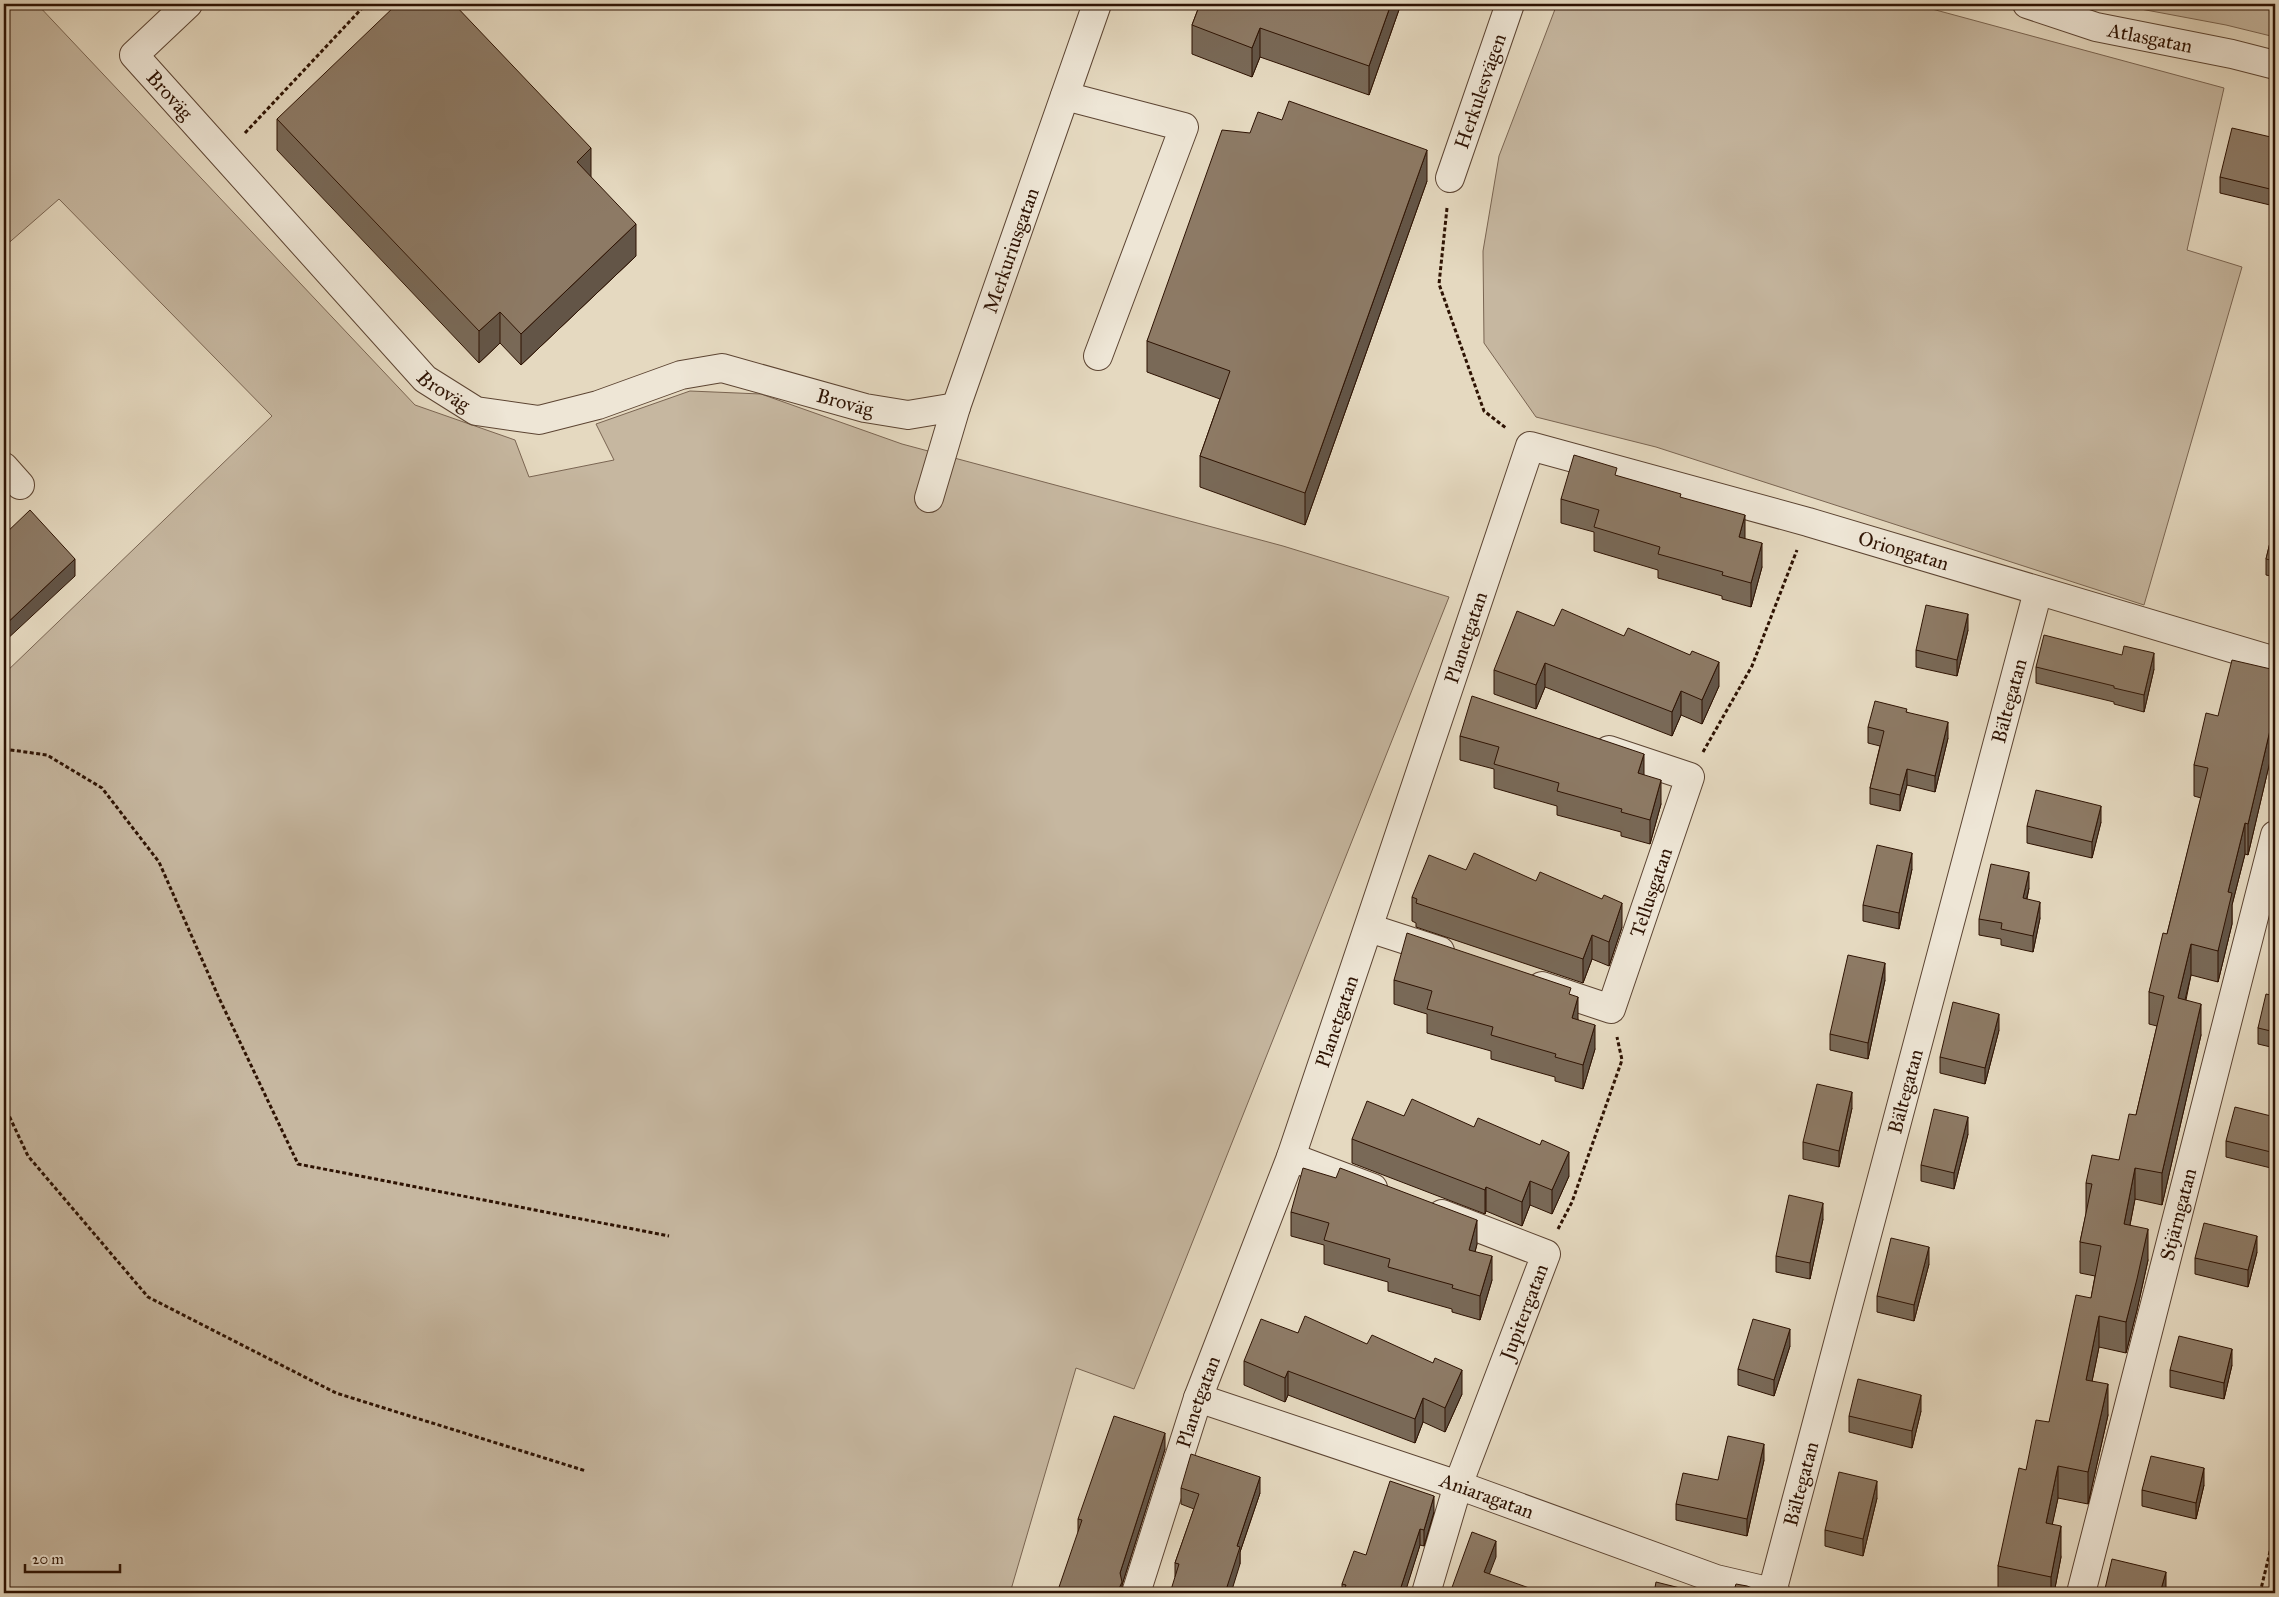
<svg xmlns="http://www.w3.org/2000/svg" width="2279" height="1597" viewBox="0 0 2279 1597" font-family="'IM FELL Great Primer',serif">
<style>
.green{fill:#c6b7a0;stroke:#7a6552}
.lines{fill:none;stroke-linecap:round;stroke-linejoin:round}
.minor-casing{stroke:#5c4432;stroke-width:30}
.path{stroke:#2e1303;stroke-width:3;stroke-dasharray:4 2.5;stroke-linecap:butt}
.minor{stroke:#eee6d6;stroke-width:28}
.wall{fill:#796957;stroke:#2e1303}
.shaded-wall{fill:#635547;stroke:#2e1303}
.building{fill:#8d7a65;stroke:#2e1303}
.labels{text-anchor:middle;stroke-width:4;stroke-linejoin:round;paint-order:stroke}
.street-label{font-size:20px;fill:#2e1303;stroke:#eee6d6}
</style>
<rect width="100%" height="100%" fill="#e5d9c0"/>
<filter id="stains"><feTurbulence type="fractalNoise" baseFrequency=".004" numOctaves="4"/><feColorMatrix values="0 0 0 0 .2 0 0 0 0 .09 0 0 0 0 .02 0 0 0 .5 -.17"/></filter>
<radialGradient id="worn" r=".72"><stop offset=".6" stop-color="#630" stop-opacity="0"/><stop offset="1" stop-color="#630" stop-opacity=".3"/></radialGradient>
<!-- green -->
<g class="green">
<polygon points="4,4 37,4 415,405 515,440 529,477 614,460 596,424 690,391 761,394 902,444 1283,546 1449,597 1134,1389 1076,1368 1010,1593 4,1593 4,674 272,416 59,199 4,247"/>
<polygon points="1557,4 1920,4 1932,9 2224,88 2187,250 2242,267 2144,605 1656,447 1536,417 1484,343 1483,251 1499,156"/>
<polygon points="2114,4 2275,4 2275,37 2226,25"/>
</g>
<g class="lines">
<!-- minor casing -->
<g class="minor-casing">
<g id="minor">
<path id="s1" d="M188 4 134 55 425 379 476 411 539 420 598 405 681 375 722 368 865 408 908 415 956 407"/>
<path id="s2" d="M2027 4 2096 27 2232 54 2275 65"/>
<polyline points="1065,96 1184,127 1098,356"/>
<path id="s3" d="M1450 178 1510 4"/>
<polyline points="4,467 20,485"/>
<path id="s4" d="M929 498 956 407 1097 4"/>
<polyline points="1369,928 1440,951"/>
<path id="s5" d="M1542 986 1611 1009 1690 777 1609 750"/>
<polyline points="1291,1157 1373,1188"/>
<path id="s6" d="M1198 1398 1458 1485 1716 1579 1776 1593"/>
<path id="s7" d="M1772 1592 2038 591"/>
<path id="s8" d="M1136 1593 1198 1398 1291 1157 1530 446 1808 522 2275 661"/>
<path id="s9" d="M1426 1593 1458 1485 1546 1254 1442 1214"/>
<path id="s10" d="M2081 1593 2275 835"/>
</g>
</g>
<!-- path -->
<g class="path">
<polyline points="245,133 366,4"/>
<polyline points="1447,208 1439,284 1484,411 1506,428"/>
<polyline points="4,749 47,755 102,788 159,862 219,998 298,1164 669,1236"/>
<polyline points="1703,752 1752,666 1797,550"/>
<polyline points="4,1105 28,1156 148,1297 336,1393 586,1471"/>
<polyline points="1558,1229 1572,1202 1622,1060 1617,1037"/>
<polyline points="2260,1593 2275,1531"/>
</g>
<!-- minor -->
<use href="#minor" class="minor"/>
</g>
<!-- wall -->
<g class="wall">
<polygon points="1200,4 1401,4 1369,95 1260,57 1252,77 1192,54 1192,25"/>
<polygon points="277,119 636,256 521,365 500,343 479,363 277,150"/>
<polygon points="1250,133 1427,181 1305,525 1200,487 1200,456 1220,399 1147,372 1147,341"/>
<polygon points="2275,138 2275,184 2270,205 2220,193 2220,177"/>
<polygon points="1617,476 1681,498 1745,539 1762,567 1751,607 1722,599 1722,596 1658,578 1658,570 1594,551 1594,532 1561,523 1561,499"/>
<polygon points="2275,522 2275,577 2266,575 2266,559"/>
<polygon points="1554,626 1719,686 1702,724 1681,715 1672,736 1545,687 1536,709 1494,694 1494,670"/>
<polygon points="1968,630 1957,676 1916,667 1916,650"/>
<polygon points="2036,667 2154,669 2144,712 2114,704 2114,702 2036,683"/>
<polygon points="2275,670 2275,740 2248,855 2245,854 2232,905 2232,924 2218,982 2191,975 2186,1000 2201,1035 2162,1205 2135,1199 2130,1225 2148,1260 2137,1310 2126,1353 2099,1347 2092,1381 2108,1415 2088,1504 2058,1498 2052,1524 2061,1557 2054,1593 1998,1593 1998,1566 2026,1470 2049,1422 2091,1298 2095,1276 2080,1273 2080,1242 2086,1214 2086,1183 2119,1160 2136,1115 2157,1026 2149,1024 2149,992 2167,934 2201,798 2194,796 2194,765 2218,716"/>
<polygon points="1907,712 1948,738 1935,792 1907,785 1900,811 1870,804 1870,788 1880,746 1868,743 1868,727"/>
<polygon points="1460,736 1644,775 1661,804 1650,844 1621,836 1621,832 1557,815 1557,806 1494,788 1494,769 1460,760"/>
<polygon points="2101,822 2092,858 2027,843 2027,826"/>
<polygon points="1912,869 1899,929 1863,921 1863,905"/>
<polygon points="1466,870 1622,927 1609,966 1592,959 1583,983 1416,927 1416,923 1412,921 1412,897"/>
<polygon points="2029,888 2027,899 2040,918 2033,952 2001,945 2001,939 1979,935 1979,919"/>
<polygon points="1394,980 1571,995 1578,1020 1595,1049 1583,1089 1555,1081 1555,1077 1491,1059 1491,1051 1427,1033 1427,1014 1394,1004"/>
<polygon points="1885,980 1868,1059 1830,1050 1830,1034"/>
<polygon points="2275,996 2275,1048 2258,1044 2258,1028"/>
<polygon points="1999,1030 1985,1084 1940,1073 1940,1057"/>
<polygon points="1852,1108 1839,1167 1803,1159 1803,1142"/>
<polygon points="1404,1116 1569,1176 1552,1214 1530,1205 1522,1226 1486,1211 1485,1214 1352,1163 1352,1139"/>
<polygon points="2275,1117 2275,1169 2226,1157 2226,1141"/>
<polygon points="1968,1134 1954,1189 1921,1181 1921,1165"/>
<polygon points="1291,1212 1477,1244 1475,1252 1492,1280 1480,1320 1452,1312 1452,1309 1388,1291 1388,1282 1324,1264 1324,1245 1291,1236"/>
<polygon points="1823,1219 1810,1279 1776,1272 1776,1256"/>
<polygon points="2257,1252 2248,1287 2195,1274 2195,1258"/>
<polygon points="1929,1264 1914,1321 1877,1312 1877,1296"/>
<polygon points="1298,1333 1462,1394 1445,1432 1423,1422 1415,1443 1288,1395 1285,1402 1244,1385 1244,1361"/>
<polygon points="1790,1346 1774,1396 1738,1385 1738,1369"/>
<polygon points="2232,1365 2224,1399 2170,1387 2170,1370"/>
<polygon points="1921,1411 1912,1448 1849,1432 1849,1416"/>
<polygon points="1165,1449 1122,1585 1122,1593 1078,1532 1078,1519"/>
<polygon points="1764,1460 1747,1536 1676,1520 1676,1504 1718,1480"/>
<polygon points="2204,1485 2196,1519 2142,1506 2142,1490"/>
<polygon points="1181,1488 1260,1493 1240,1552 1240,1564 1175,1577 1175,1563 1194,1509 1181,1504"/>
<polygon points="1877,1498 1863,1556 1825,1546 1825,1530"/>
<polygon points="1434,1512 1424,1546 1420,1545 1406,1588 1420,1593 1342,1593 1342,1584 1366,1555"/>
</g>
<!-- shaded-wall -->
<g class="shaded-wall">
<polygon points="1391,4 1401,4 1369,95 1369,66"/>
<polygon points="1260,28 1260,57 1252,77 1252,48"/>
<polygon points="591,148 591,179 577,162"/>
<polygon points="1427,150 1427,181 1305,525 1305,493"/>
<polygon points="2275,168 2275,184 2270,205 2270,189"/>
<polygon points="636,224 636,256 521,365 521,334"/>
<polygon points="500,312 500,343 479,363 479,331"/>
<polygon points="1745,515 1745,539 1739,537"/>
<polygon points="1762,543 1762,567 1751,607 1751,583"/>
<polygon points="75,559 75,576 4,642 4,626"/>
<polygon points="1968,614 1968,630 1957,676 1957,660"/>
<polygon points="2154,653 2154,669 2144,712 2144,695"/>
<polygon points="1719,662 1719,686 1702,724 1702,700"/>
<polygon points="1545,663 1545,687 1536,709 1536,685"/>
<polygon points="1681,691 1681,715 1672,736 1672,712"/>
<polygon points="2275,709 2275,740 2248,855 2248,824"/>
<polygon points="1948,722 1948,738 1935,792 1935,776"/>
<polygon points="1644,754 1644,778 1638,773"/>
<polygon points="1907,769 1907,785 1900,811 1900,795"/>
<polygon points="1661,780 1661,804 1650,844 1650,820"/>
<polygon points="2101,806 2101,822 2092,858 2092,842"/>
<polygon points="2245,823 2245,854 2232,905 2232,924 2218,982 2218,951 2228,892"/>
<polygon points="1912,853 1912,869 1899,929 1899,913"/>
<polygon points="2029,872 2029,888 2023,914 2023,898"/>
<polygon points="2040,902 2040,918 2033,952 2033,936"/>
<polygon points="1622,903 1622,927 1609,966 1609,942"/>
<polygon points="1592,935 1592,959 1583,983 1583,959"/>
<polygon points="2191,944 2191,975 2178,1029 2178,998"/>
<polygon points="1885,963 1885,980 1868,1059 1868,1043"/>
<polygon points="1578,997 1578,1021 1572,1018"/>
<polygon points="2201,1004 2201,1035 2162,1205 2162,1173"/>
<polygon points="1999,1014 1999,1030 1985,1084 1985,1068"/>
<polygon points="1595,1025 1595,1049 1583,1089 1583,1065"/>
<polygon points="1852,1092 1852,1108 1839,1167 1839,1151"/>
<polygon points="1968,1117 1968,1134 1954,1189 1954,1173"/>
<polygon points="1569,1152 1569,1176 1552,1214 1552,1190"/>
<polygon points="2135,1168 2135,1199 2124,1255 2124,1224"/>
<polygon points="1530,1181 1530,1205 1522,1226 1522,1202"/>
<polygon points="1486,1187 1486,1211 1485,1214 1485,1190"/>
<polygon points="1823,1203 1823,1219 1810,1279 1810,1263"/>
<polygon points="1477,1220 1477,1244 1469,1274 1469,1250"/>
<polygon points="2148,1229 2148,1260 2137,1310 2126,1353 2126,1322"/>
<polygon points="2257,1236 2257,1252 2248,1287 2248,1270"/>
<polygon points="1929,1247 1929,1264 1914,1321 1914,1305"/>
<polygon points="1492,1256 1492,1280 1480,1320 1480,1296"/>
<polygon points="2099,1316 2099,1347 2086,1411 2086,1380"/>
<polygon points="1790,1329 1790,1346 1774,1396 1774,1380"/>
<polygon points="2232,1349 2232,1365 2224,1399 2224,1383"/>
<polygon points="1462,1370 1462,1394 1445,1432 1445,1408"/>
<polygon points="1288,1371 1288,1395 1285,1402 1285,1378"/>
<polygon points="2108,1384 2108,1415 2088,1504 2088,1472"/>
<polygon points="1921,1395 1921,1411 1912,1448 1912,1431"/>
<polygon points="1423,1398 1423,1422 1415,1443 1415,1419"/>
<polygon points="1165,1433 1165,1449 1122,1585 1122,1593 1117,1593 1120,1573"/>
<polygon points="1764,1444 1764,1460 1747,1536 1747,1519"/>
<polygon points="2058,1466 2058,1498 2046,1554 2046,1523"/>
<polygon points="2204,1468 2204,1485 2196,1519 2196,1503"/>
<polygon points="1260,1477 1260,1493 1240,1552 1240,1564 1231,1593 1225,1593 1237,1546"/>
<polygon points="1877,1481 1877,1498 1863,1556 1863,1539"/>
<polygon points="1434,1496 1434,1512 1424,1546 1424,1530"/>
<polygon points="2061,1526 2061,1557 2054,1593 2051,1593 2051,1577"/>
<polygon points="1420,1529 1420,1545 1405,1593 1401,1587"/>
<polygon points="1496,1541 1496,1557 1484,1588 1484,1572"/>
<polygon points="2166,1572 2166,1588 2164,1593 2160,1593"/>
</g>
<!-- building -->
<g class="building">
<polygon points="397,4 454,4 591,148 577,162 636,224 521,334 500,312 479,331 277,119"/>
<polygon points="1200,4 1391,4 1369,66 1260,28 1252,48 1192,25"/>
<polygon points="1289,101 1427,150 1305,493 1200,456 1230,371 1147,341 1222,130 1250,133 1258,112 1282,120"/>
<polygon points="2232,128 2275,138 2275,168 2270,189 2220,177"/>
<polygon points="1574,455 1617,468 1615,475 1681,494 1680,497 1745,515 1739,537 1762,543 1751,583 1722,575 1723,572 1658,554 1660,547 1594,527 1599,510 1561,499"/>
<polygon points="30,510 75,559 4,626 4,535"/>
<polygon points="2275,522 2275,561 2266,559"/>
<polygon points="1926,605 1968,614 1957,660 1916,650"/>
<polygon points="1562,609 1624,636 1628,628 1690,655 1692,651 1719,662 1702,700 1681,691 1672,712 1545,663 1536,685 1494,670 1517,611 1554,626"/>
<polygon points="2044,635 2122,655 2124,646 2154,653 2144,695 2114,688 2114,686 2036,667"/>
<polygon points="2232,660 2275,670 2275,709 2248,824 2245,823 2228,892 2232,893 2218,951 2191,944 2178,998 2201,1004 2162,1173 2135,1168 2124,1224 2148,1229 2137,1279 2126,1322 2099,1316 2086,1380 2108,1384 2088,1472 2058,1466 2046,1523 2061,1526 2051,1577 1998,1566 2019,1468 2026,1470 2036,1420 2049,1422 2076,1295 2091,1298 2101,1246 2080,1242 2092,1184 2086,1183 2092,1155 2119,1160 2129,1114 2136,1115 2164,996 2149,992 2163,933 2167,934 2208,768 2194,765 2206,713 2218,716"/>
<polygon points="1472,696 1644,754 1638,773 1661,780 1650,820 1621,812 1622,809 1557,791 1559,783 1494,764 1499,747 1460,736"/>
<polygon points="1875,701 1907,709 1906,712 1948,722 1935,776 1907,769 1900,795 1870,788 1884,731 1868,727"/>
<polygon points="2036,790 2101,806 2092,842 2027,826"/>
<polygon points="1877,845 1912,853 1899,913 1863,905"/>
<polygon points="1474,853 1536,881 1540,872 1602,899 1604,895 1622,903 1609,942 1592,935 1583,959 1416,903 1417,899 1412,897 1429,855 1466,870"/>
<polygon points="1991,864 2029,872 2023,898 2040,902 2033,936 2001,929 2002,923 1979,919"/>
<polygon points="1407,933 1571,988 1569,994 1578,997 1572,1018 1595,1025 1583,1065 1555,1057 1556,1054 1491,1035 1493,1027 1427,1009 1432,991 1394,980"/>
<polygon points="1848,955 1885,963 1868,1043 1830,1034"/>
<polygon points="2266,994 2275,996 2275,1032 2258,1028"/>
<polygon points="1953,1002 1999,1014 1985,1068 1940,1057"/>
<polygon points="1817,1084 1852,1092 1839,1151 1803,1142"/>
<polygon points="1412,1099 1474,1127 1478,1118 1540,1145 1542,1140 1569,1152 1552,1190 1530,1181 1522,1202 1486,1187 1485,1190 1352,1139 1367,1101 1404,1116"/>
<polygon points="2235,1107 2275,1117 2275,1153 2226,1141"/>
<polygon points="1934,1109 1968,1117 1954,1173 1921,1165"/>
<polygon points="1303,1168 1336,1178 1340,1168 1477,1220 1469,1250 1492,1256 1480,1296 1452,1288 1453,1285 1388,1267 1390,1259 1324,1240 1329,1223 1291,1212"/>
<polygon points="1789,1195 1823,1203 1810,1263 1776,1256"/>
<polygon points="2204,1223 2257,1236 2248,1270 2195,1258"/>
<polygon points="1891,1238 1929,1247 1914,1305 1877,1296"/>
<polygon points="1305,1316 1367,1344 1372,1335 1433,1363 1435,1358 1462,1370 1445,1408 1423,1398 1415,1419 1288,1371 1285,1378 1244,1361 1261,1319 1298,1333"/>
<polygon points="1753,1319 1790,1329 1774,1380 1738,1369"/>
<polygon points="2179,1336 2232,1349 2224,1383 2170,1370"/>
<polygon points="1858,1379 1921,1395 1912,1431 1849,1416"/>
<polygon points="1114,1416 1165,1433 1120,1573 1122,1582 1117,1593 1057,1593 1082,1520 1078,1519"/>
<polygon points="1728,1436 1764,1444 1747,1519 1676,1504 1683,1473 1718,1480"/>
<polygon points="1191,1454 1260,1477 1237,1546 1240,1547 1225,1593 1170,1593 1179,1564 1175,1563 1199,1494 1181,1488"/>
<polygon points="2151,1456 2204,1468 2196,1503 2142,1490"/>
<polygon points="1839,1472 1877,1481 1863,1539 1825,1530"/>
<polygon points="1390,1481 1434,1496 1424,1530 1420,1529 1401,1587 1420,1593 1343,1593 1346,1585 1342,1584 1354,1551 1366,1555"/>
<polygon points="1472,1532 1496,1541 1484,1572 1532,1589 1531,1593 1450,1593"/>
<polygon points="2112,1559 2166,1572 2160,1593 2104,1593"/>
<polygon points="1656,1582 1680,1588 1678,1593 1654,1593"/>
<polygon points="1736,1584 1747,1586 1760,1591 1759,1593 1733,1593"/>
</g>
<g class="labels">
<!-- street labels -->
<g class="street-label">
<text dy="7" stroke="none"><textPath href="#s2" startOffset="128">Atlasgatan</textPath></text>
<text dy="7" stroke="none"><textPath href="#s3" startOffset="92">Herkulesvägen</textPath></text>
<text dy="7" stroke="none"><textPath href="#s1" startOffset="128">Broväg</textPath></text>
<text dy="7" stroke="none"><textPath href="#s4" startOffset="261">Merkuriusgatan</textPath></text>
<text dy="7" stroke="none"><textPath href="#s1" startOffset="532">Broväg</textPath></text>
<text dy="7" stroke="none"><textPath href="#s1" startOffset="952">Broväg</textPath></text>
<text dy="7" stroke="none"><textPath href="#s8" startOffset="1601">Oriongatan</textPath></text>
<text dy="7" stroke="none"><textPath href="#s8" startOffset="1011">Planetgatan</textPath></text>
<text dy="7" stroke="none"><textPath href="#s7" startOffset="922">Bältegatan</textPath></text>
<text dy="7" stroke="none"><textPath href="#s5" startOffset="196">Tellusgatan</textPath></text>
<text dy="7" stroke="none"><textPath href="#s8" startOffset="606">Planetgatan</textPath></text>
<text dy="7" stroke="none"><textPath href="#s7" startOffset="518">Bältegatan</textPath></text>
<text dy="7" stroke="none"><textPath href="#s10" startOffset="391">Stjärngatan</textPath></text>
<text dy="7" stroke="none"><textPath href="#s9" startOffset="298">Jupitergatan</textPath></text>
<text dy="7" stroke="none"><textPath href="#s8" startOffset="201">Planetgatan</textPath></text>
<text dy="7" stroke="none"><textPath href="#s7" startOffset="112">Bältegatan</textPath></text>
<text dy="7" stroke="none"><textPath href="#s6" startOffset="305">Aniaragatan</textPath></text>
</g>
</g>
<!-- margin -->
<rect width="2279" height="1597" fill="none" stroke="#e5d9c0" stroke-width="20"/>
<rect x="5" y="5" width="2269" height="1587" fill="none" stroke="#2e1303" stroke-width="2.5"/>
<rect x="10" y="10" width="2259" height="1577" fill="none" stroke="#2e1303"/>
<!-- scale -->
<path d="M25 1564v8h95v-8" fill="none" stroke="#2e1303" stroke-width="2.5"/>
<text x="32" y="1564" font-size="15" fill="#2e1303" stroke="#eee6d6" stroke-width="4" paint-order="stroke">20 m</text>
<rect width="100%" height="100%" filter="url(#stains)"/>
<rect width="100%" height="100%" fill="url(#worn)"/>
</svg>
